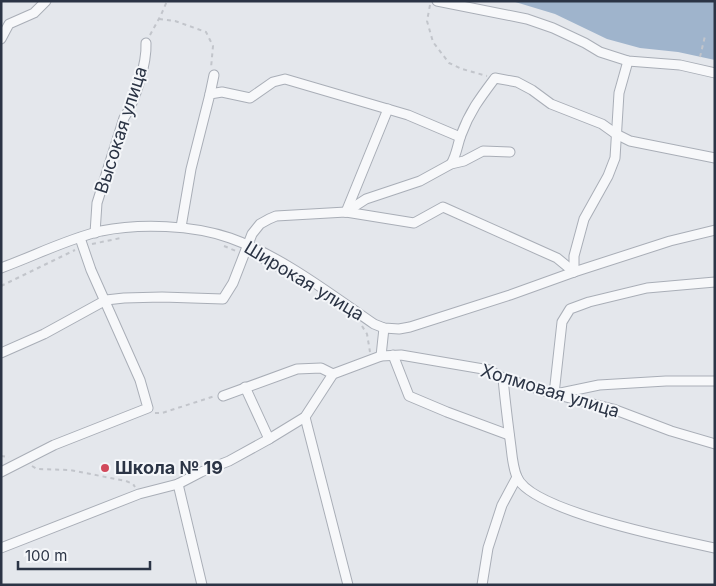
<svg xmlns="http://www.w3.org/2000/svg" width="716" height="586" viewBox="0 0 716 586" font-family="Inter,sans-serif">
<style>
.water{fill:#9fb4cc}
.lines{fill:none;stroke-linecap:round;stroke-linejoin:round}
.minor-casing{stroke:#a9aeb7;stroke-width:11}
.path{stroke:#c2c5cb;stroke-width:2;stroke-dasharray:4 4;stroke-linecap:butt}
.minor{stroke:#f7f8fa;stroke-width:9}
.poi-dot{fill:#d1495b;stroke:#f4f6f9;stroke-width:2}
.labels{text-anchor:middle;stroke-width:4;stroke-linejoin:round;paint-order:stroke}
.street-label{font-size:18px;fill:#2b3445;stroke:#f4f6f9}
.poi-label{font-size:18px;font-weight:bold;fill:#2b3445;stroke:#f4f6f9;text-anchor:start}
</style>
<rect width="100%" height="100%" fill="#e4e7ec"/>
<!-- water -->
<polygon class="water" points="512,1 715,1 715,60 678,52 640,48 607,39 555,14"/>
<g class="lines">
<!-- minor casing -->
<g class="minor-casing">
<g id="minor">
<polyline points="437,1 527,19 553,28 585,43 600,52 628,61 680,65 715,73"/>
<polyline points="1,39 9,24 34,13 46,1"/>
<polyline points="210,94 214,75"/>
<path d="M451 164C457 154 457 146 461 135 470 111 480 98 495 78L517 82 532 90 551 104 602 124 616 134 630 141 715 158"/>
<polyline points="346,212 366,199 420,181 451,164 464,161 483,151 510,152"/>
<polyline points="346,212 388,109"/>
<polyline points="181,227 191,169 210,94 222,92 250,98 273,82 285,79 408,115 460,137"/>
<path d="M95 233 97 203 124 118C135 102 147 63 146 43"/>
<path d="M1 268C34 256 67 239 101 231 140 223 193 225 230 238 281 256 329 293 374 324L384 328 399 329 410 327 510 295 574 272 670 241 715 230"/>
<polyline points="574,272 574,256 584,219 608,176 615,158 619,93 628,61"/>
<polyline points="1,353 44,334 106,300 124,298 162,297 223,299 233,283 252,234 260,224 269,219 276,216 346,212 414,223 443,207 557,258 574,272"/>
<polyline points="393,355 409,396 447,412 509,435"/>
<polyline points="381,356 384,328"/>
<path d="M503 378C505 401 508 424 511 447 512 456 513 468 517 477 531 511 677 540 715 548"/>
<polyline points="245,387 269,439"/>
<polyline points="554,394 562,322 570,309 589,302 647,288 715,282"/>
<polyline points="556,394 599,385 666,381 715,381"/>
<polyline points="223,396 297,369 321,368 333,374"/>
<polyline points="305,417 348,585"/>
<polyline points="1,472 54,445 148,408 140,380 91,270 80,238"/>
<polyline points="178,484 202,585"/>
<polyline points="1,548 139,494 178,484 201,472 229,461 269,439 305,417 333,374 381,356 401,355 489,370 503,378 554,394 613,409 671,431 715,444"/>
<polyline points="482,585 488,548 502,505 517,477"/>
</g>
</g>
<!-- path -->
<g class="path">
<polyline points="430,5 427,21 433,42 449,63 462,69 487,76"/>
<polyline points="159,19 175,21 206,32 213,46 211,68"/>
<polyline points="150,35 161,15 167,1"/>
<polyline points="700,57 705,36"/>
<polyline points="92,244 121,238"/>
<polyline points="224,246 236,251"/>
<polyline points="252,258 279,272"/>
<polyline points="1,286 75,250"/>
<polyline points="362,326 367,334 370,352"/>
<polyline points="155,413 162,413 215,396"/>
<polyline points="1,456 9,457"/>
<polyline points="32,466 37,469 70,470 126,481 133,484 135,487"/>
</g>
<!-- minor -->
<use href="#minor" class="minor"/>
</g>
<!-- markers -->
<circle class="poi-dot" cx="105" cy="468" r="5"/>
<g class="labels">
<!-- street labels -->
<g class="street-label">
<text transform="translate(121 130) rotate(-72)" y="6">Высокая улица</text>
<text transform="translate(304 281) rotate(31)" y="6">Широкая улица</text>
<text transform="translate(550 391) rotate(17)" y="6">Холмовая улица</text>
</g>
<!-- poi labels -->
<g class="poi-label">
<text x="115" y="474">Школа № 19</text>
</g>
</g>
<!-- border -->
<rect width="716" height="586" fill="none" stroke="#2b3445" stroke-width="5"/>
<!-- scale -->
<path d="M18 561v8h132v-8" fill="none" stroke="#2b3445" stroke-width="2.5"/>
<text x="25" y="561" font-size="15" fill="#2b3445" stroke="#f4f6f9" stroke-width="4" paint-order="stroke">100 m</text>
</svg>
